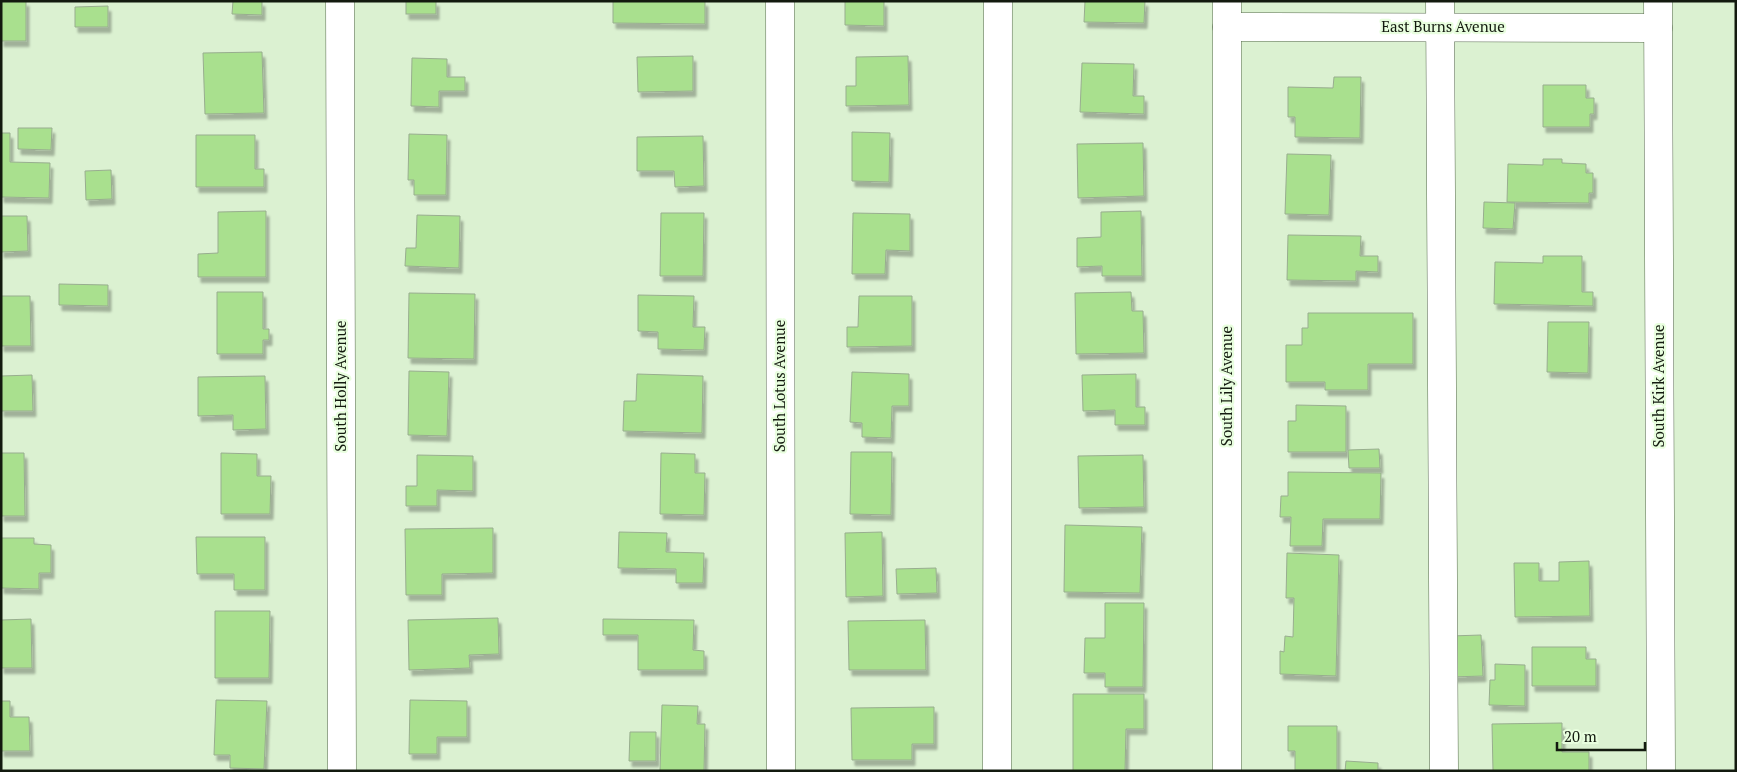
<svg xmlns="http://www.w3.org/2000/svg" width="1737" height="772" viewBox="0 0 1737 772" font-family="'PT Serif',serif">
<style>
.building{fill:#a9e08e;stroke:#98ad8f;filter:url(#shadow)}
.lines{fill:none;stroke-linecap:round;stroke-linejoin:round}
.minor-casing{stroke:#56684d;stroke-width:29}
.minor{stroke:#fff;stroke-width:28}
.labels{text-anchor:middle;stroke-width:4.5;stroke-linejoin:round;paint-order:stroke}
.street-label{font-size:15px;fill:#131a0f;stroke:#e8fede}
</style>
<defs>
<filter id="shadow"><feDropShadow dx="3" dy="5.5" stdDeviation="1" flood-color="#0004"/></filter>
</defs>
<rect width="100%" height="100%" fill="#dbf1d1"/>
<!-- building -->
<g class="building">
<rect x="1" y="1" width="25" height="40"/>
<polygon points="233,1 262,1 262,15 232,14"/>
<rect x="406" y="1" width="30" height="13"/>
<polygon points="613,1 705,1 705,24 613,23"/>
<polygon points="845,1 884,1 884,26 845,25"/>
<polygon points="1085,1 1145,1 1144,23 1084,22"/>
<polygon points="108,6 108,27 75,27 75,7"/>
<polygon points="262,52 264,113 205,114 203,53"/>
<polygon points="693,56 693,91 638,92 637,57"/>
<polygon points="908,56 909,105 846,106 846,86 856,86 856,57"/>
<polygon points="412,58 447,59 447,77 465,77 465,91 439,91 439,107 411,106"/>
<polygon points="1082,63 1134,64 1133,96 1144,96 1144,114 1080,112"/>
<polygon points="1334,77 1361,77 1360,138 1295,137 1295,117 1288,117 1288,87 1333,88"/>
<polygon points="1543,85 1586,85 1586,98 1594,98 1594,114 1590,114 1590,127 1543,127"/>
<polygon points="18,128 52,128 51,150 18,149"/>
<polygon points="852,132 890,133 889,182 852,181"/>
<polygon points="1,133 10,133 10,162 50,163 49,198 1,197"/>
<polygon points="409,134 447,135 446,195 414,195 414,180 408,180"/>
<polygon points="196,135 255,135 255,169 264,169 264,187 196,187"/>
<polygon points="703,136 704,186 675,187 674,171 637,171 637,137"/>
<polygon points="1143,143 1144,196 1078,198 1077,144"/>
<polygon points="1287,154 1331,155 1329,215 1285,214"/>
<polygon points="1543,159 1562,159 1562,163 1586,164 1586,173 1593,173 1593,193 1589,193 1589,203 1507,202 1508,164 1543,165"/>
<polygon points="111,170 112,199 86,200 85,171"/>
<polygon points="1484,202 1515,203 1513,229 1483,228"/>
<polygon points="266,211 266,277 198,277 198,254 218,253 218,212"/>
<polygon points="1141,211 1142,276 1102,276 1102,266 1077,267 1077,238 1101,237 1101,212"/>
<polygon points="661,213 704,213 703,276 660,276"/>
<polygon points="853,213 910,214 910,251 886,250 885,274 852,274"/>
<polygon points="417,215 460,216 459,268 405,266 406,248 416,248"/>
<polygon points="1,216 27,216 28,251 1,252"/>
<polygon points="1288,235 1361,236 1360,256 1378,256 1378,272 1356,271 1356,281 1287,280"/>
<polygon points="1543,256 1582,256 1582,292 1593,292 1593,306 1494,304 1495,262 1543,263"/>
<polygon points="59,284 108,285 108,306 59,305"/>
<polygon points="217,292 263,292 263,329 269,329 269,340 263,340 263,354 217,354"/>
<polygon points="1131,292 1132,311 1143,311 1144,353 1076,354 1075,293"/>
<polygon points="409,293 475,294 474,359 408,358"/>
<polygon points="638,295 694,296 693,327 705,327 704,350 658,349 658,332 638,331"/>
<polygon points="1,296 30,296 31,346 1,346"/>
<polygon points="859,296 912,296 912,346 847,347 847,327 858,327"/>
<polygon points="1308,313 1413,313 1413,364 1368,364 1368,390 1325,390 1325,382 1286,382 1286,345 1302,345 1302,328 1308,328"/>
<polygon points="1548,322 1589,322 1588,373 1547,372"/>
<polygon points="409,371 449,372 447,436 408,435"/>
<polygon points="852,372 909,374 909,406 892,406 891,438 862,437 862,423 850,422"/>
<polygon points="637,374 703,376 702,433 623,431 624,401 636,401"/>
<polygon points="1136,374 1136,407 1145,407 1145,425 1115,425 1115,410 1083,411 1082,375"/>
<polygon points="32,375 33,411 1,411 1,376"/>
<polygon points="265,376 266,429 233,430 233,415 198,416 198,377"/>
<polygon points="1296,405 1346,406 1346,452 1288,452 1288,421 1296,421"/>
<polygon points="1379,449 1380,468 1349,468 1348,450"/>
<polygon points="851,452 892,452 891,515 850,514"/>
<polygon points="1,453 24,453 25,516 1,516"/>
<polygon points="221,453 257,454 257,476 271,476 270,514 221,514"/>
<polygon points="661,453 695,454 695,473 705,473 704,515 660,514"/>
<polygon points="417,455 473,456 473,491 437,490 437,506 406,506 406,486 417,486"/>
<polygon points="1143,455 1144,507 1079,508 1078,456"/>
<polygon points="1288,472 1381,473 1380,519 1323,519 1322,546 1290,546 1291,517 1280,517 1281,496 1288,496"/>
<polygon points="1065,525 1142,527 1140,593 1064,592"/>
<polygon points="493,528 493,573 442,574 442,595 406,595 405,529"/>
<polygon points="619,532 667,533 666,552 704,553 703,583 676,583 676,569 618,568"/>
<polygon points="882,532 883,596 846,597 845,533"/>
<polygon points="196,537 265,537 265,590 234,590 234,574 197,574"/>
<polygon points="1,538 34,538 34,544 51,545 51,573 39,573 39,589 1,588"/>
<polygon points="1287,553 1339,555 1336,676 1280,674 1280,651 1284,652 1285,636 1293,637 1294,598 1286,598"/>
<polygon points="1589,561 1590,616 1515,617 1514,563 1539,563 1539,581 1559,581 1559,562"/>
<polygon points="936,568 937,593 897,594 896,569"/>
<polygon points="1105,603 1144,603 1143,687 1105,687 1105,673 1084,673 1085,638 1105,638"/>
<polygon points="215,611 270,611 269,678 215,678"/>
<polygon points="498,618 499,654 469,655 470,668 409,670 408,620"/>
<polygon points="31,619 32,668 1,668 1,620"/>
<polygon points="603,619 694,620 693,650 704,651 704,670 638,670 638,635 603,635"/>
<polygon points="925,620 926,670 849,670 848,621"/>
<polygon points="1481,635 1483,676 1451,677 1450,636"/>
<polygon points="1532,647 1586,647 1586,659 1596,659 1596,686 1532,686"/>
<polygon points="1495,664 1525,665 1525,706 1489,705 1490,680 1495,680"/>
<polygon points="1073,694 1144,694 1144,729 1126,729 1125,771 1073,771"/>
<polygon points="216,700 267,701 264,769 230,768 230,755 214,755"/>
<polygon points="410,700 467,701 467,737 437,737 437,754 409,754"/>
<polygon points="1,701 10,701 10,717 29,717 30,751 1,751"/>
<polygon points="662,705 698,706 697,724 705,724 704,771 660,771"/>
<polygon points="934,707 934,744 912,744 912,760 852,760 851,708"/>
<polygon points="1562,723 1562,752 1589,752 1589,771 1493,771 1492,724"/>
<polygon points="1288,726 1337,726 1337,770 1295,770 1295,751 1288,751"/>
<polygon points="630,732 656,732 656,761 629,761"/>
<polygon points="1346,761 1378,763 1378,771 1345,771"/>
</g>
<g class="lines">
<!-- minor casing -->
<g class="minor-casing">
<g id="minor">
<polyline points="340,1 342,771"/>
<polyline points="780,1 781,771"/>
<polyline points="1440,1 1444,771"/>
<polyline points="1658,1 1661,771"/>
<polyline points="1227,27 1658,28"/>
<polyline points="997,771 998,1"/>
<polyline points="1227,771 1227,1"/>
</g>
</g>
<!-- minor -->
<use href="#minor" class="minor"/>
</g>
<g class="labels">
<!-- street labels -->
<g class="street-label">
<text x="1443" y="32">East Burns Avenue</text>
<text transform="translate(341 386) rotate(-90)" y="5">South Holly Avenue</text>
<text transform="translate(780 386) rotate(-90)" y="5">South Lotus Avenue</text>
<text transform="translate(1227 386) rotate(-90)" y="5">South Lily Avenue</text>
<text transform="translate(1659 386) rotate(-90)" y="5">South Kirk Avenue</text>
</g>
</g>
<!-- border -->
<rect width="1737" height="772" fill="none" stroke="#131a0f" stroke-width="5"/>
<!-- scale -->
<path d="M1557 742v8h88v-8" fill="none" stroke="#131a0f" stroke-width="2.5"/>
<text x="1564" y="742" font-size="15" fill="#131a0f" stroke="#e8fede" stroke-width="4" paint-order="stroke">20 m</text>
</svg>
